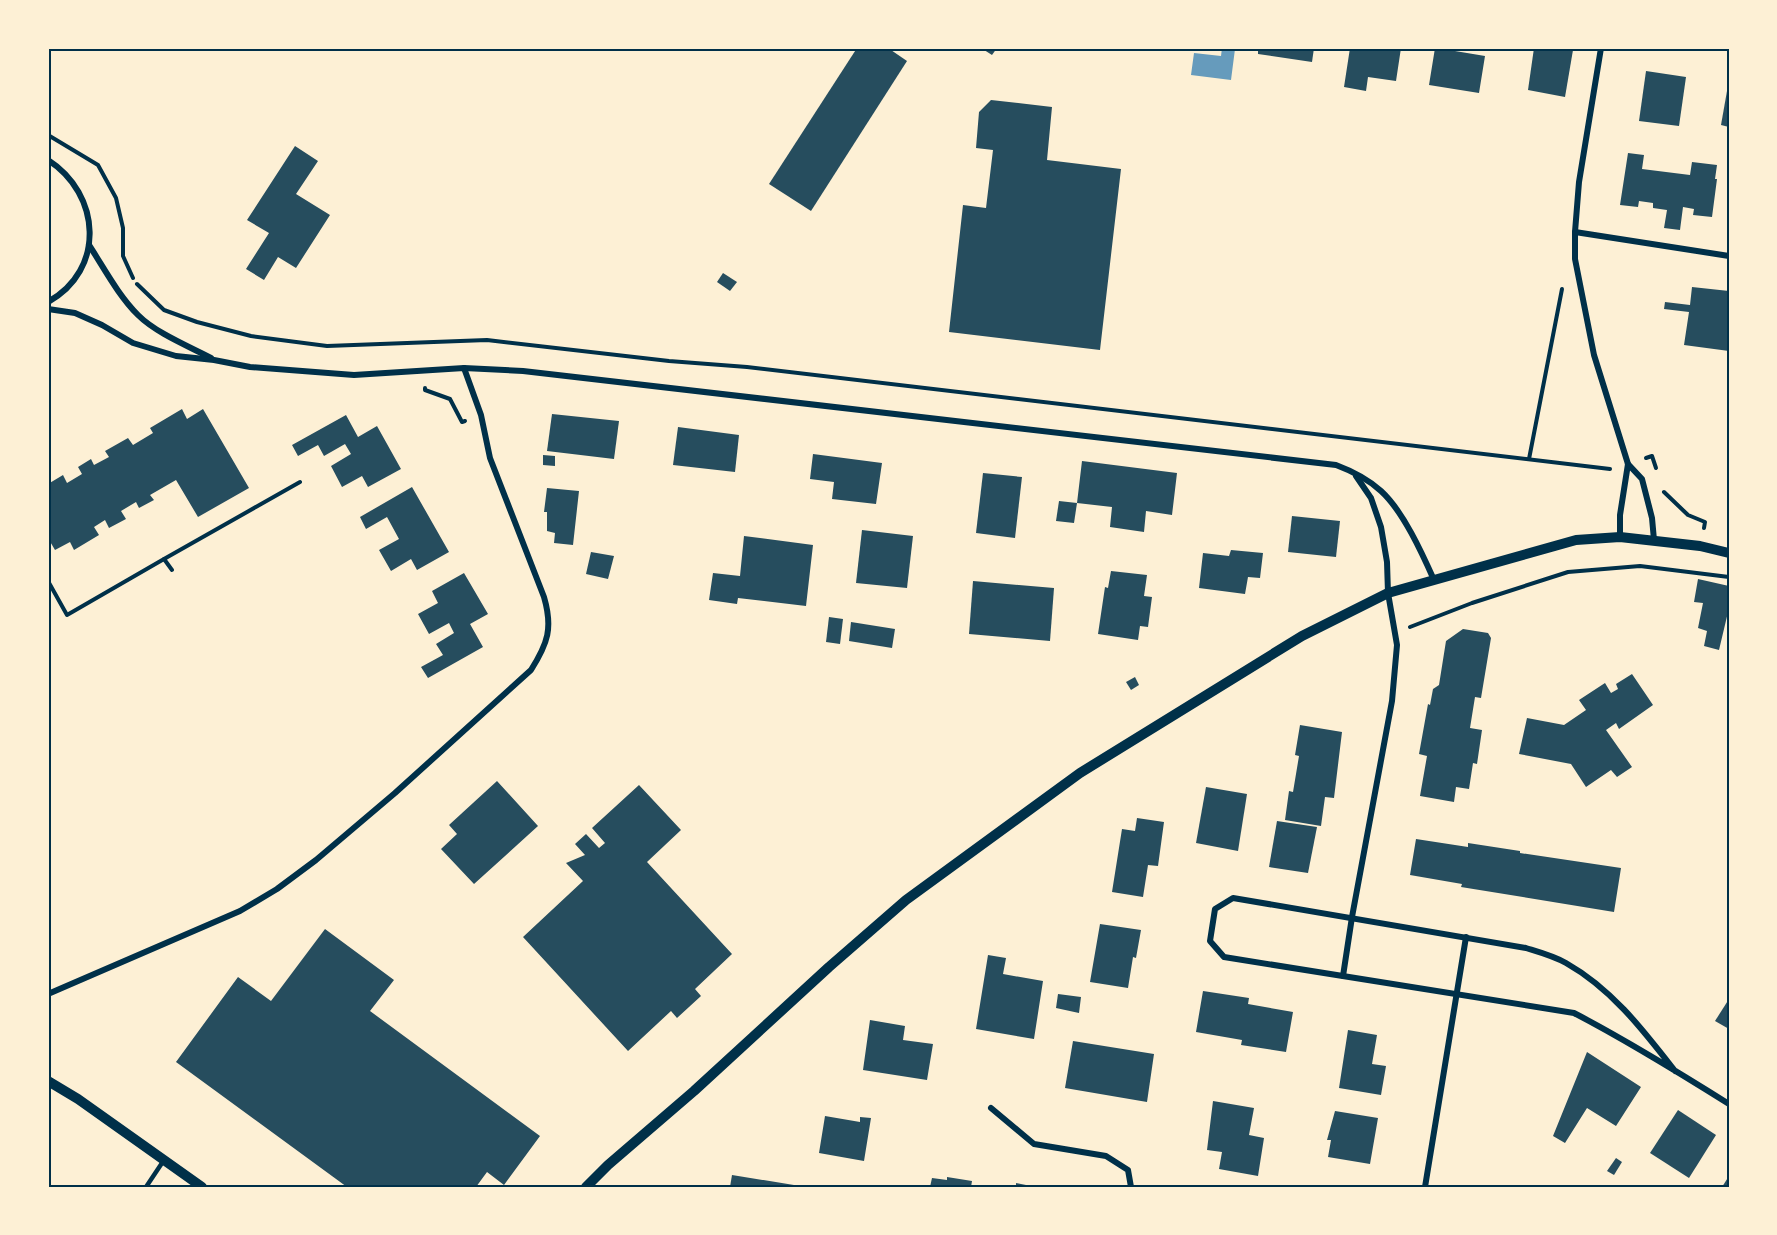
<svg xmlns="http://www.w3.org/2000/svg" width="1777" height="1235" viewBox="0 0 1777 1235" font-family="Lato,sans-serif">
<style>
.water{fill:#669bbc}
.building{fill:#264d5e}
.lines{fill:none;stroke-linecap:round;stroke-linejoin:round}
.path{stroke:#003049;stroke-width:4}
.service{stroke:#003049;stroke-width:4.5}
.minor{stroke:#003049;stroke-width:6}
.tertiary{stroke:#003049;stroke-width:10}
.neatline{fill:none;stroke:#003049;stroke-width:2}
</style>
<rect width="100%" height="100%" fill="#fdf0d5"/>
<!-- water -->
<polygon class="water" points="1222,48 1235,49 1231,80 1191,75 1194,53 1221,56"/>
<!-- building -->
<g class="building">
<polygon points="857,48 888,48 907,61 811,211 769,184"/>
<polygon points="981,48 997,48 992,55"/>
<polygon points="1258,48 1314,48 1312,62 1258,54"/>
<polygon points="1350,48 1401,48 1396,81 1368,77 1366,91 1344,87"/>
<polygon points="1435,48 1455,48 1455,51 1485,56 1479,93 1429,85"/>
<polygon points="1534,48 1573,50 1565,97 1528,90"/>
<polygon points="1646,71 1686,77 1679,126 1639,121"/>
<polygon points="1727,91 1729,91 1729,127 1721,125"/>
<polygon points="991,100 1052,107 1047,160 1121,169 1100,350 949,332 963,205 986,208 993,150 976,148 979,112"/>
<polygon points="295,146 318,161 296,194 330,215 296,268 278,257 264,280 246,269 269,233 247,220"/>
<polygon points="1628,153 1644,155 1642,169 1690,175 1692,162 1717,165 1715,179 1717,179 1712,217 1693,215 1694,209 1683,207 1680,230 1664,228 1667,210 1653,208 1653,203 1639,201 1638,207 1620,205"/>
<polygon points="723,273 737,282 730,291 717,282"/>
<polygon points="1692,287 1729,291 1729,351 1684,345 1689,312 1664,309 1665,302 1690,305"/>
<polygon points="182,409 187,419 203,409 249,488 198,517 176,480 150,495 154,500 139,508 136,502 121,511 126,519 109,528 105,520 94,527 99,535 74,550 70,542 55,550 48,538 48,484 63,475 67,483 82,474 78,467 91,459 94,465 109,457 105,451 128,438 133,445 153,433 150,428"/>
<polygon points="552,414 619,421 614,459 547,451"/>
<polygon points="346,415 358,437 377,426 401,469 368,487 362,476 342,487 331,466 351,454 345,444 324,456 318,445 298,456 292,445"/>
<polygon points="678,427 739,435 735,472 673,465"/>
<polygon points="813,454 882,463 876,504 832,499 834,482 810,479"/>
<polygon points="543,455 555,456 555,466 543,465"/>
<polygon points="1082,461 1177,473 1172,515 1146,511 1144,532 1110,527 1112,507 1077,503"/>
<polygon points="983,473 1022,477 1015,538 976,533"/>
<polygon points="412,487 449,552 417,570 411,559 391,571 379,550 399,539 387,517 366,529 360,517"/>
<polygon points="547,488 579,491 573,545 554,543 555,533 547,531 547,512 544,512"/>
<polygon points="1059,501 1077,503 1074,523 1056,521"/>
<polygon points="1292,516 1340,521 1336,557 1288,552"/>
<polygon points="862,530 913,536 907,588 856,583"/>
<polygon points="744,536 813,545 806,606 738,598 737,604 709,600 713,573 740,576"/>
<polygon points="1231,550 1263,553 1260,578 1248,577 1245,594 1199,588 1203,553 1229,556"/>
<polygon points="591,552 614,556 608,579 586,574"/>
<polygon points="1111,571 1147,575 1144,596 1152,597 1148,627 1140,626 1138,640 1098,634 1105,587 1108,588"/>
<polygon points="464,573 488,614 470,624 483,647 428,678 421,667 443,655 436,644 454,633 449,623 429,634 418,614 438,603 432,591"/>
<polygon points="1698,579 1729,586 1729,608 1719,650 1704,646 1707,631 1698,628 1703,603 1694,602"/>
<polygon points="973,581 1054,588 1050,641 969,634"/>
<polygon points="829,617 843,619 840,644 826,642"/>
<polygon points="851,622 895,629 892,648 849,641"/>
<polygon points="1463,629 1488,633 1491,638 1481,698 1475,697 1470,728 1482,730 1477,764 1473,763 1469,789 1456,787 1454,802 1420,796 1427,756 1419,754 1428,704 1430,705 1433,689 1439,685 1446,641"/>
<polygon points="1632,674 1653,705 1619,729 1616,723 1606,730 1632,767 1617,777 1611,770 1586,787 1571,764 1519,754 1527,718 1564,725 1586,710 1579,700 1605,683 1611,693 1618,689 1616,684"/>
<polygon points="1135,677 1139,685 1131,690 1126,682"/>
<polygon points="1300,725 1342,732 1334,798 1325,797 1321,826 1285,820 1289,791 1293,792 1299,756 1295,755"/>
<polygon points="497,781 538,826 474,884 441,849 457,834 449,825"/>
<polygon points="639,785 681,830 647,862 732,954 695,989 701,996 677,1018 671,1011 628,1051 523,937 583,881 566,863 585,855 575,844 586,834 599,848 605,843 592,828"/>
<polygon points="1206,787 1247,794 1238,851 1196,843"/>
<polygon points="1137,818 1164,822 1158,866 1148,865 1143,897 1112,892 1122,829 1135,831"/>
<polygon points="1277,821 1317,827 1308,873 1269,867"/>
<polygon points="1416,839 1468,847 1468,843 1520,851 1520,853 1621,868 1614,912 1461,887 1462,884 1410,875"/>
<polygon points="1100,924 1141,930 1136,958 1133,957 1128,988 1090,982"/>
<polygon points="325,929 394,980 370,1011 540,1136 504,1185 487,1172 476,1187 347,1187 176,1062 238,977 271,1001"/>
<polygon points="988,955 1006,958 1003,974 1043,981 1034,1039 976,1029"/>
<polygon points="1203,991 1249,998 1248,1004 1293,1012 1286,1052 1241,1045 1242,1040 1196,1032"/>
<polygon points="1058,994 1081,997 1079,1013 1056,1008"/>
<polygon points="1729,999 1729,1029 1715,1021"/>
<polygon points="870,1020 905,1026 903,1040 933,1044 927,1080 863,1070"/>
<polygon points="1348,1030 1377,1035 1372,1064 1386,1066 1381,1095 1339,1088"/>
<polygon points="1073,1041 1154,1054 1147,1102 1065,1088"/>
<polygon points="1587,1052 1641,1087 1616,1126 1587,1108 1565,1143 1553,1136"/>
<polygon points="1213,1101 1254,1108 1249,1135 1264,1138 1258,1176 1219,1169 1222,1152 1207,1150"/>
<polygon points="1678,1110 1716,1135 1689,1178 1650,1153"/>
<polygon points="1335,1111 1378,1118 1370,1164 1328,1157 1331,1140 1327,1140"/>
<polygon points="825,1116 860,1122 860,1117 871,1118 864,1161 819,1153"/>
<polygon points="1616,1158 1622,1162 1614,1175 1607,1171"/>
<polygon points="732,1175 800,1186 800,1187 730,1187"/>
<polygon points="1729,1176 1729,1187 1722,1187"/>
<polygon points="947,1177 972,1181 971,1187 930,1187 932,1178 947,1180"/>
<polygon points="1016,1183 1031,1186 1031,1187 1016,1187"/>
</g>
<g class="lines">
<!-- path -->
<g class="path">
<polyline points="48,135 98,165 116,198 123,228 123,256 133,278"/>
<polyline points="137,284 164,310 197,322 251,336 327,346 487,340 669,361 747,367 1610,469"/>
<polyline points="425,388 425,390 450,399 462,422 465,421"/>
<polyline points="1646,458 1652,456 1656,468"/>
<polyline points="1529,459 1562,289"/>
<polyline points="1664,492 1688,515 1705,522 1704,528"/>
<polyline points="172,570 164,559 300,482"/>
<polyline points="48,581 67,615 164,559"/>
<polyline points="1410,627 1472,603 1568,572 1640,566 1729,577"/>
</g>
<!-- service -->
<polyline class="service" points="146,1187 164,1160"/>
<!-- minor -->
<g class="minor">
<polyline points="1601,48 1579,182 1575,232 1575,259 1594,355 1628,464 1620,515 1620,537"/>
<path d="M48 160C101 194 106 270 48 302"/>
<polyline points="1575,232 1729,256"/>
<path d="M89 245C104 268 118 295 138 315 156 333 188 346 211 358"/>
<path d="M48 309 75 313 102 325 133 343 176 356 214 360 250 367 354 375 464 368 523 371 1336 465C1352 471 1368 479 1381 491 1403 511 1422 553 1434 580"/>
<polyline points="1628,464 1642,479 1652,518 1654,540"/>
<polyline points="1343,976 1352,917 1392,701 1397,645 1388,593 1387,562 1381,527 1371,498 1356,476"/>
<path d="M48 994 240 911 277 889 316 860 395 793 531 670C548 643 553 628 544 597L490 458 481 415 464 368"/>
<path d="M1675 1071C1643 1030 1612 989 1566 963 1554 956 1539 952 1526 948L1233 898 1215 909 1210 941 1224 957 1574 1013C1628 1041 1678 1072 1729 1104"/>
<polyline points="991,1108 1034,1144 1106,1156 1128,1170 1131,1187"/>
<polyline points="1425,1187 1466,937"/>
</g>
<!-- tertiary -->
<g class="tertiary">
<polyline points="48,1081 78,1099 202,1187"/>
<polyline points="586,1187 608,1165 694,1091 829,967 906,900 1080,773 1302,636 1388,593 1576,540 1620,537 1700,546 1729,553"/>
</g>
</g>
<!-- border -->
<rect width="1777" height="1235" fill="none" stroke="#fdf0d5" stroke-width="99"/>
<rect x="50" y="50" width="1678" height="1136" class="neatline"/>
</svg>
